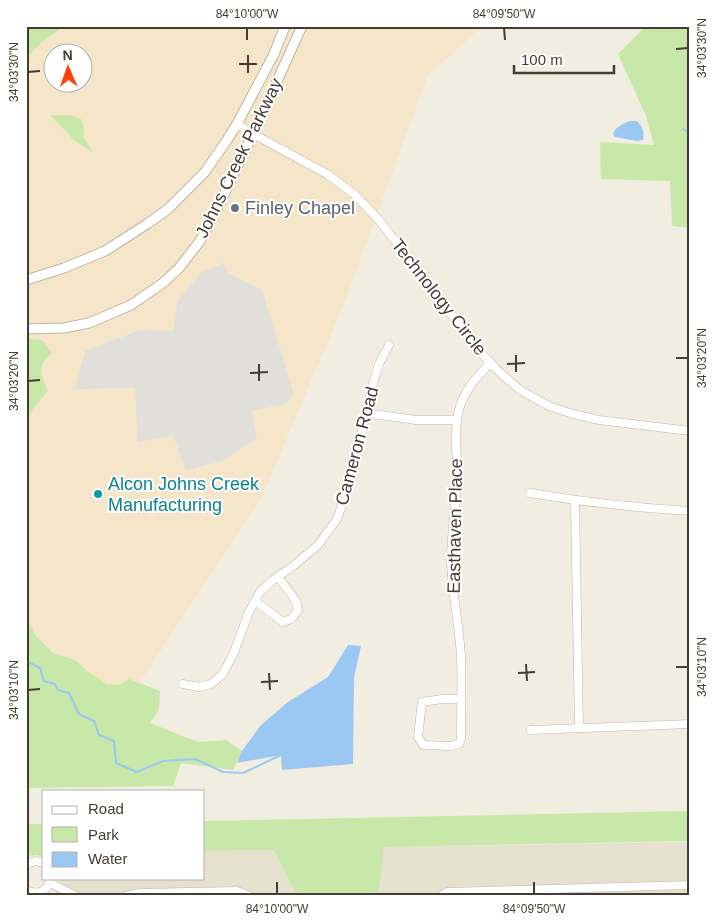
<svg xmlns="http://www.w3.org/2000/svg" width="716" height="922" viewBox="0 0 716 922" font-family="Arial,sans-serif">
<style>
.residential{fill:#e6e0cf}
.commercial{fill:#f5e6ca;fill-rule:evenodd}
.green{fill:#c7e8a8}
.parking{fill:#e1dfda}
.water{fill:#9ac8f2}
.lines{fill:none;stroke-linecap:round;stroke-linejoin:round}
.stream{stroke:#9ac8f2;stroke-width:2}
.minor-casing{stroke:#bdb6a4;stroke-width:9}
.tertiary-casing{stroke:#bdb6a4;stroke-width:11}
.minor{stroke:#fff;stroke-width:8}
.tertiary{stroke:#fff;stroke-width:9}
.ticks{fill:none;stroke:#433d32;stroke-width:2}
.worship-dot{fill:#6b7280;stroke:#fff;stroke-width:2}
.culture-dot{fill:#0f9aa8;stroke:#fff;stroke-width:2}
.labels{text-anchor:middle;stroke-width:4;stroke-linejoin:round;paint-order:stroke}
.street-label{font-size:18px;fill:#433d32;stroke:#fff}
.worship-label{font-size:18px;fill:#5b616d;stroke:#fff;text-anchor:start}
.culture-label{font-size:18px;fill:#0d838f;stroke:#fff;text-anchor:start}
.neatline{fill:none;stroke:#433d32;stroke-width:2}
.ticks-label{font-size:12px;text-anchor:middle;fill:#433d32}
</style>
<rect width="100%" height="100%" fill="#f1eee1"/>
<!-- residential -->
<g class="residential">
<polygon points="690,842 690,896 378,896 383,847"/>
<polygon points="274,850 297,896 54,896 60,878 204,878 204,851"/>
</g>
<!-- commercial -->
<path class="commercial" d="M26 26H484L428 75 346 299 262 497 138 685 26 716ZM52 52H82V82H52Z"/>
<!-- green -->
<g class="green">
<polygon points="26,26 64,26 41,43 26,57"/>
<polygon points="646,26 690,26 690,228 672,226 670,181 601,179 600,142 654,145 646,116 618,54"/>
<polygon points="50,115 70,115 81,119 84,129 83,137 94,153 75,141"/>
<path d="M26 339 42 340 52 353C36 367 41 374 48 391L34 407 26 423Z"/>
<polygon points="26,617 36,636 53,653 75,660 87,671 107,684 119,685 129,679 160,691 159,710 150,723 198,742 226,740 242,751 233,770 181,763 173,786 26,788"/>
<polygon points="690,811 690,841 384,847 378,896 297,896 274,850 204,851 204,821"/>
<polygon points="26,824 44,824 44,857 37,855 26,856"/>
</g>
<!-- parking -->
<polygon class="parking" points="224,263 228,273 262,290 294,394 285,404 251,411 257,438 222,461 186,470 173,435 138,442 135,388 75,389 85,351 140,330 173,331 178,300 202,272"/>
<!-- water -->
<g class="water">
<path d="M630 121H637C642 126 645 132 643 140L637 141 615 137 613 134C616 126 623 124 630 121Z"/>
<polygon points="348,645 361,646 354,678 353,764 282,770 281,755 237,763 242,751 261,725 288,702 328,677"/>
</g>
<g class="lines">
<!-- stream -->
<g class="stream">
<polyline points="683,129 690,133"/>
<polyline points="26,661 40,668 44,681 55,684 58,690 69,693 79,714 94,721 99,735 114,741 116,763 137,772 163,761 195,759 223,772 243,773 281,755"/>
</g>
<!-- minor casing -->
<g class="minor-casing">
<g id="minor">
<polyline points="237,124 253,134 327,174 355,195 379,220 477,348 496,369 520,390 549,406 573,414 599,420 690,431"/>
<polyline points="365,413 416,420 457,420"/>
<path d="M530 493C583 502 636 508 690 511"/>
<polyline points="575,500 579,728"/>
<path d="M255 601 283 622 291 619 298 610C297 596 284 588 278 576"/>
<polyline points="183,684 199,687 211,684 222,675 233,655 249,612 260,592 273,580 292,567 318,545 337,519 352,478 371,390 379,364 389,345"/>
<path d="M461 699H442L422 702 418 737 423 745 451 746 459 744 461 739C461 712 462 683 461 656 459 624 452 593 451 561 451 534 456 508 457 482 458 458 453 433 459 410 464 390 477 377 490 363"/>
<polyline points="531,730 690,724"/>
<polyline points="26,864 35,861 44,863"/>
<polyline points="50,883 76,896"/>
<path d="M26 890C38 896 48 891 51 878"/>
<polyline points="126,896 140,893 237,891 249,896"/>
<polyline points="441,896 447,892 690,885"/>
</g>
</g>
<!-- tertiary casing -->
<g class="tertiary-casing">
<g id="tertiary">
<polyline points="26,280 64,268 105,251 147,224 168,209 205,172 227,140 237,124 274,54 285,26"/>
<polyline points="26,329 64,328 89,323 131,305 163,283 179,268 200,241 216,211 253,134 302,26"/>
</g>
</g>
<!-- minor -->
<use href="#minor" class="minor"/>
<!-- tertiary -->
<use href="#tertiary" class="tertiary"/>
</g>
<!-- ticks -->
<path class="ticks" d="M247 28V40M504 28 505 40M676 49 688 48M248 55V73M239 64H257M28 72 40 71M516 355V372M676 358H688M259 364V381M507 364 525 363M250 373 268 372M28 381 40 380M526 664 527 681M676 667H688M269 673 270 690M518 673 535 672M261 682 278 681M28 690 40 689M277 882V894M534 882V894"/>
<!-- markers -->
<circle class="worship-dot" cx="235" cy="208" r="5"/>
<circle class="culture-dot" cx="98" cy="494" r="5"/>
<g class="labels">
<!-- street labels -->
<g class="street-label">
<text transform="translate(239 158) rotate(-64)" y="6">Johns Creek Parkway</text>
<text transform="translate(439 297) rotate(52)" y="6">Technology Circle</text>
<text transform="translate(357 446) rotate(-75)" y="6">Cameron Road</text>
<text transform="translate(455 526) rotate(-89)" y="6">Easthaven Place</text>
</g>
<!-- worship labels -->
<g class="worship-label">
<text x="245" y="214">Finley Chapel</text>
</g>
<!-- culture labels -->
<g class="culture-label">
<text x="108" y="490">Alcon Johns Creek<tspan x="108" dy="21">Manufacturing</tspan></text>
</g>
</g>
<!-- border -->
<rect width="716" height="922" fill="none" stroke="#ffffff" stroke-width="55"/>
<!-- legend -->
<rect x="42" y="790" width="162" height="90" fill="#ffffff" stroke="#b4b1ad"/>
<rect x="52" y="806" width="25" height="8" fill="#ffffff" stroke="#b4b1ad"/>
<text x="88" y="814" font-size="15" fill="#433d32">Road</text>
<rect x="52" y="827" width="25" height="15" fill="#c7e8a8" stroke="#b4b1ad"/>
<text x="88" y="840" font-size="15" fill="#433d32">Park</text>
<rect x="52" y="852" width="25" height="15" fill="#9ac8f2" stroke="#b4b1ad"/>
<text x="88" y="864" font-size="15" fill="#433d32">Water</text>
<!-- north arrow -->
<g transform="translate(68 68) rotate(358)"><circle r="24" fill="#ffffff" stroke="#b4b1ad"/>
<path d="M0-4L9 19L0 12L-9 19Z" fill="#ff410b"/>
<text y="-8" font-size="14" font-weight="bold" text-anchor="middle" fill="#433d32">N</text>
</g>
<!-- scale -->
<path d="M514 65v8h100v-8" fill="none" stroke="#433d32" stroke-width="2.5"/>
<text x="521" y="65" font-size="15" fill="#433d32" stroke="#ffffff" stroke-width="4" paint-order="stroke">100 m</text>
<rect x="28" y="28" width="660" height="866" class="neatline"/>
<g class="ticks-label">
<text x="247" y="18">84°10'00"W</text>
<text x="504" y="18">84°09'50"W</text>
<text transform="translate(702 48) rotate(-90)" y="4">34°03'30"N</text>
<text transform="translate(14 72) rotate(-90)" y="4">34°03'30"N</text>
<text transform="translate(702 358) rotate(-90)" y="4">34°03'20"N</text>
<text transform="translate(14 381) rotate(-90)" y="4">34°03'20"N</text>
<text transform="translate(702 667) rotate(-90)" y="4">34°03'10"N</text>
<text transform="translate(14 690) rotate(-90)" y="4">34°03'10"N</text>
<text x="277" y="913">84°10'00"W</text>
<text x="534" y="913">84°09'50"W</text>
</g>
</svg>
